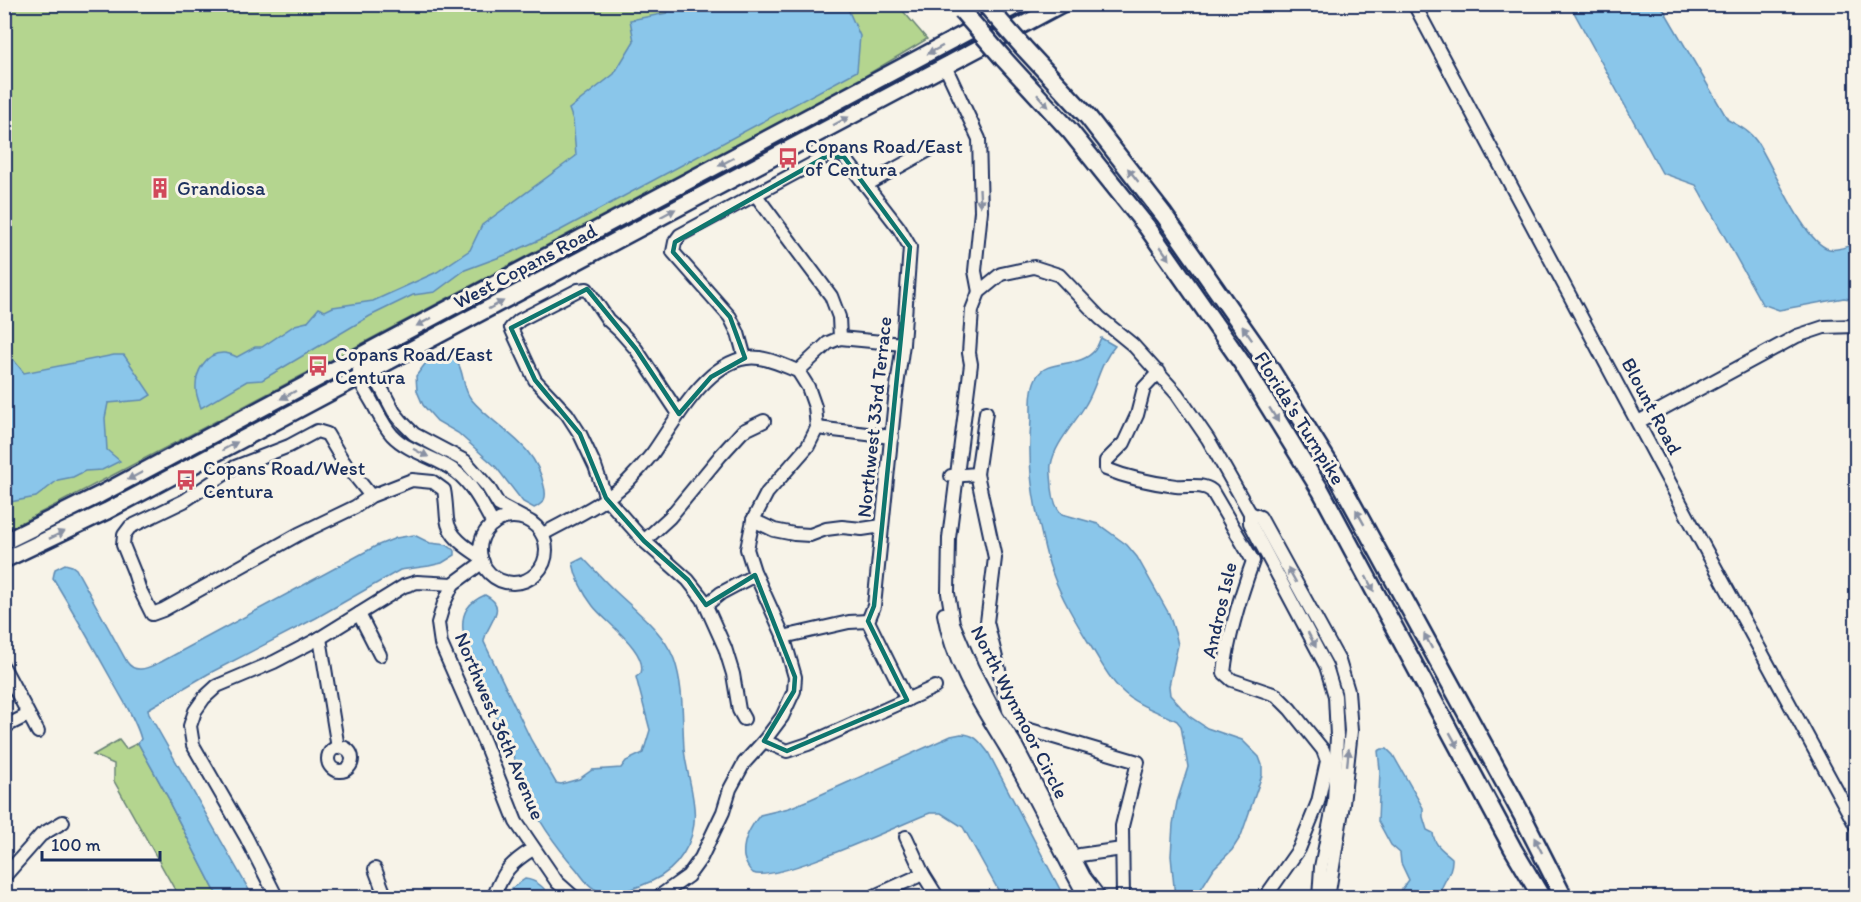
<svg xmlns="http://www.w3.org/2000/svg" width="1861" height="902" viewBox="0 0 1861 902" font-family="Itim,sans-serif">
<style>
.green{fill:#b4d58f;stroke:#688276;stroke-width:1.5}
.water{fill:#8ac6ea;stroke:#5e8ab2;stroke-width:1.5}
.lines{fill:none;stroke-linecap:round;stroke-linejoin:round}
.minor-casing{stroke:#1b2f5e;stroke-width:16}
.major-casing{stroke:#1b2f5e;stroke-width:20}
.highway-casing{stroke:#1b2f5e;stroke-width:21}
.minor{stroke:#f7f3e8;stroke-width:12}
.major{stroke:#f7f3e8;stroke-width:15}
.highway{stroke:#f7f3e8;stroke-width:16}
.highway-bridge-casing{stroke:#1b2f5e;stroke-width:21;stroke-linecap:butt}
.highway-bridge{stroke:#f7f3e8;stroke-width:16}
.oneway{fill:#8991a3}
.marked{fill:none;stroke:#0f766e;stroke-width:4.5;stroke-linejoin:round}
.labels{text-anchor:middle;stroke-width:6;stroke-linejoin:round;paint-order:stroke}
.poi-label{font-size:20px;fill:#1b2f5e;stroke:#f7f3e8;text-anchor:start}
.street-label{font-size:20px;fill:#1b2f5e;stroke:#f7f3e8}
</style>
<rect width="100%" height="100%" fill="#f7f3e8"/>
<filter id="ink" filterUnits="userSpaceOnUse"><feTurbulence type="fractalNoise" baseFrequency=".0167" numOctaves="2"/><feDisplacementMap in="SourceGraphic" scale="12" xChannelSelector="R" yChannelSelector="G"/><feConvolveMatrix kernelMatrix="1 2 1 2 8 2 1 2 1" color-interpolation-filters="sRGB"/></filter>
<g filter="url(#ink)">
<!-- green -->
<g class="green">
<polygon points="897,4 927,39 865,76 190,435 5,531 5,5"/>
<polygon points="119,740 126,749 138,743 170,801 170,804 218,897 179,897 114,781 114,764 93,755"/>
</g>
<!-- water -->
<g class="water">
<path d="M762 4 846 5 860 36 857 71 559 231 508 254 465 270 435 292 413 295 370 316 262 380 247 381 201 408C199 402 196 395 196 389 195 373 205 353 223 353 227 353 233 355 237 357L255 347H262L295 325 307 322 319 308 325 311 333 307 373 301 437 272 470 250 482 225 576 156 573 120 569 109 614 74 634 41 630 20 667 13 673 5Z"/>
<path d="M1570 5H1661L1728 120C1739 126 1750 131 1757 142 1772 164 1804 243 1829 249 1838 251 1849 246 1856 243V300L1844 298 1779 310 1762 304 1696 185 1662 173Z"/>
<path d="M1101 338 1115 346C1099 364 1098 384 1086 404 1075 424 1055 442 1051 465 1050 472 1052 481 1052 488 1053 498 1055 508 1062 514L1098 524 1127 545 1137 557 1169 614 1176 636 1178 645 1169 686 1170 695 1189 716 1207 728 1242 740 1259 757 1262 765V775L1241 836 1232 850 1214 868 1196 897H1175L1171 856 1173 824 1177 802 1188 767 1181 726 1177 721C1157 711 1137 706 1121 690 1108 678 1100 660 1090 645 1076 622 1061 597 1052 572 1047 560 1044 545 1041 532 1031 490 1028 462 1031 419 1031 406 1030 390 1036 378 1047 357 1079 370 1095 350 1098 346 1099 341 1101 338Z"/>
<polygon points="5,344 8,353 24,373 114,355 124,355 151,395 143,400 108,403 105,418 107,450 120,461 102,470 85,471 73,477 58,480 36,497 10,502 7,473 4,471"/>
<path d="M449 355C466 364 460 385 471 399 497 430 535 442 544 486 547 497 545 503 534 508L523 502 496 467 458 433 437 421 423 405 417 391 416 376 425 364 435 358Z"/>
<path d="M414 535 430 543 447 545 455 551V555L442 563 429 566 400 570 316 618 208 674 148 709 149 714 253 897H218L170 804V801L138 743 141 739C136 720 124 702 114 684 94 648 74 613 53 578L55 569 65 564 72 566 76 569 127 662C136 675 149 667 161 662L376 546 396 538Z"/>
<path d="M583 558C594 569 604 581 615 591 636 611 663 631 674 659 684 687 682 719 684 749 688 787 706 818 683 854 675 867 665 875 652 881 637 888 618 895 600 891 590 889 583 878 577 870 556 846 537 820 525 791 518 774 514 756 507 739 493 708 466 664 463 630 461 612 469 602 485 595 511 608 485 624 484 642L531 740 556 783 561 784 579 779 592 770 621 768 626 761 643 753 650 730 636 677 641 673C648 651 605 622 593 606 583 593 576 579 573 563Z"/>
<path d="M961 734C975 734 980 742 988 752L1064 897H1002L963 827 941 813H930C903 823 775 884 753 873 749 870 745 862 744 857 742 841 750 827 760 815L789 808 811 799 951 736Z"/>
<path d="M1382 749H1387L1393 755 1423 808V817L1427 830 1433 833C1434 845 1443 850 1452 858 1453 874 1440 884 1439 897H1396L1409 880 1401 863 1400 853 1391 845 1378 821 1380 770 1378 751Z"/>
<path d="M525 879C537 880 544 888 551 897H508L512 888Z"/>
</g>
<g class="lines">
<!-- minor casing -->
<g class="minor-casing">
<g id="minor">
<polyline points="1414,4 1696,532 1856,826"/>
<polyline points="945,66 979,139 981,211 975,271 979,292"/>
<polyline points="866,185 929,150"/>
<polyline points="755,194 831,296 839,317 840,338"/>
<polyline points="358,357 378,382 394,412 404,424 414,434 465,461 488,487 499,505 525,519"/>
<polyline points="745,358 738,333 730,317 673,252 675,242 680,235 827,156 837,154 844,157 899,228 910,247 903,344 895,400 874,606 868,621 907,700"/>
<path d="M359 370C359 383 367 393 373 404 379 415 384 426 392 435 409 453 437 457 456 472 473 485 483 506 493 524"/>
<path d="M1159 372 1144 388 1137 415 1124 443 1106 461V469C1128 478 1152 483 1176 486 1188 487 1202 483 1212 491L1253 561C1240 597 1228 635 1224 673L1232 680 1276 695 1290 709 1323 750 1327 761 1318 802 1299 849 1266 896"/>
<polyline points="679,414 636,349 620,331 608,320 587,289 578,290 520,320 511,328 535,380 567,414 580,434 595,466 606,498 644,541 688,580 703,599 725,648 733,674 739,710 744,719"/>
<polyline points="1638,422 1797,336 1824,327 1856,326"/>
<polyline points="817,428 892,437"/>
<polyline points="977,474 986,412"/>
<polyline points="951,476 977,474 995,558 987,622 1009,710 1020,727 1138,762 1122,826 1123,898"/>
<path d="M371 496 343 461 327 434 317 431 289 446 235 467 184 501 130 527 124 535 123 545 134 572 139 588 152 614 163 610 299 534 355 507 371 496 412 480 433 482 444 490C446 500 446 509 447 519 449 537 467 548 481 557"/>
<polyline points="1250,513 1260,517 1339,661 1348,691 1351,731 1343,804 1328,898"/>
<circle cx="513" cy="550" r="33"/>
<polyline points="753,520 774,530 794,534 810,535 826,529 842,527 862,529 882,526"/>
<path d="M543 534C570 519 606 503 628 481 636 473 645 463 652 454 674 423 705 364 746 358 763 355 782 365 798 371L828 343 840 338 903 344"/>
<polyline points="644,541 670,517 721,455 743,431 764,421"/>
<polyline points="483,562 453,584 444,603 438,623 441,644 485,744 516,822 557,882 575,898"/>
<polyline points="706,605 721,593 755,575"/>
<polyline points="359,614 380,655"/>
<path d="M944 614C952 662 980 705 1005 746 1032 791 1055 841 1080 887L1088 898"/>
<polyline points="783,637 849,622 868,621"/>
<polyline points="320,638 338,748"/>
<polyline points="4,668 38,732"/>
<polyline points="4,727 28,715"/>
<polyline points="764,741 787,751 808,744 935,687"/>
<circle cx="340" cy="759" r="12"/>
<polyline points="906,837 923,874 938,898"/>
<polyline points="1070,865 1080,855 1122,849"/>
<polyline points="375,869 386,898"/>
<polyline points="4,877 41,835 63,822"/>
<polyline points="277,898 246,837 193,745 190,726 195,711 204,698 217,686 274,662 320,638 404,586 417,582 453,584"/>
<path d="M493 898C504 871 509 864 533 849"/>
<polyline points="657,898 688,876 701,858 723,812 730,789 744,763 764,741 782,717 794,691 795,677 783,635 754,571 747,549 753,520 767,493 808,446 817,428 815,407 808,387 798,371"/>
<polyline points="870,898 923,874"/>
<polyline points="1100,898 1084,877 1014,742 997,716 972,668 953,623 948,593 949,538 971,364 969,353 972,310 979,292 1001,274 1034,267 1059,275 1100,318 1133,345 1177,394 1208,439 1250,513 1250,523 1326,666 1335,696 1337,736 1334,802 1321,867 1319,898"/>
</g>
</g>
<!-- major casing -->
<g class="major-casing">
<g id="major">
<polyline points="4,542 99,495 1020,4"/>
<polyline points="4,560 107,511 1062,4"/>
</g>
</g>
<!-- highway casing -->
<g class="highway-casing">
<g id="highway">
<polyline points="1023,47 1088,117 1164,215 1258,349 1337,476 1522,815 1564,898"/>
<polyline points="1003,58 1070,131 1147,227 1242,363 1321,491 1513,849 1542,898"/>
</g>
</g>
<!-- minor -->
<use href="#minor" class="minor"/>
<!-- major -->
<use href="#major" class="major"/>
<!-- highway -->
<use href="#highway" class="highway"/>
<!-- highway-bridge casing -->
<g class="highway-bridge-casing">
<g id="highway-bridge">
<polyline points="985,4 1023,47"/>
<polyline points="962,11 1003,58"/>
</g>
</g>
<!-- highway-bridge -->
<use href="#highway-bridge" class="highway-bridge"/>
</g>
<!-- one-way arrows -->
<defs><path id="oneway-solid" d="M-6-.8H1V-3.2L6.5 0L1 3.2V.8H-6Z" transform="scale(1.5)"/></defs>
<g class="oneway">
<use href="#oneway-solid" transform="translate(935 50) rotate(152)"/>
<use href="#oneway-solid" transform="translate(1043 101) rotate(48)"/>
<use href="#oneway-solid" transform="translate(841 121) rotate(-28)"/>
<use href="#oneway-solid" transform="translate(726 162) rotate(152)"/>
<use href="#oneway-solid" transform="translate(1133 175) rotate(-128)"/>
<use href="#oneway-solid" transform="translate(980 198) rotate(87)"/>
<use href="#oneway-solid" transform="translate(668 213) rotate(-28)"/>
<use href="#oneway-solid" transform="translate(1165 253) rotate(55)"/>
<use href="#oneway-solid" transform="translate(496 305) rotate(-28)"/>
<use href="#oneway-solid" transform="translate(424 322) rotate(152)"/>
<use href="#oneway-solid" transform="translate(1247 333) rotate(-125)"/>
<use href="#oneway-solid" transform="translate(288 395) rotate(152)"/>
<use href="#oneway-solid" transform="translate(1274 415) rotate(58)"/>
<use href="#oneway-solid" transform="translate(230 446) rotate(-28)"/>
<use href="#oneway-solid" transform="translate(421 453) rotate(28)"/>
<use href="#oneway-solid" transform="translate(135 476) rotate(152)"/>
<use href="#oneway-solid" transform="translate(1360 517) rotate(-119)"/>
<use href="#oneway-solid" transform="translate(57 535) rotate(-26)"/>
<use href="#oneway-solid" transform="translate(1292 575) rotate(-119)"/>
<use href="#oneway-solid" transform="translate(1370 584) rotate(62)"/>
<use href="#oneway-solid" transform="translate(1312 640) rotate(62)"/>
<use href="#oneway-solid" transform="translate(1428 641) rotate(-118)"/>
<use href="#oneway-solid" transform="translate(1454 740) rotate(61)"/>
<use href="#oneway-solid" transform="translate(1348 757) rotate(-84)"/>
<use href="#oneway-solid" transform="translate(1538 845) rotate(-117)"/>
</g>
</g>
<!-- marked area -->
<path class="marked" d="M827 156 844 157 910 247 874 606 868 621 907 700 787 751 764 741 794 691 795 677 755 575 706 605 688 580 644 541 606 498 580 434 535 380 511 328 587 289 636 349 679 414 711 377 745 358 730 317 673 252 675 242Z"/>
<!-- icons -->
<defs>
<g id="bus-bare" transform="scale(1.62)"><path d="M-5-6H5V4H4V6H2V4H-2V6H-4V4H-5ZM-3.5-4V0h7V-4ZM-3.5 1.2v1.5H-2V1.2ZM2 1.2v1.5H3.5V1.2Z" fill="#d1495b" stroke="#f7f3e8" stroke-width="2.5" paint-order="stroke"/></g>
<g id="building-bare" transform="scale(1.62)"><path d="M-4-6H4V6H1V3H-1V6H-4ZM-2.5-4.3h1.7v1.8h-1.7ZM.8-4.3h1.7v1.8H.8ZM-2.5-1h1.7V.8h-1.7ZM.8-1h1.7V.8H.8Z" fill="#d1495b" stroke="#f7f3e8" stroke-width="2.5" paint-order="stroke"/></g>
</defs>
<g fill-rule="evenodd">
<use href="#bus-bare" x="788" y="158"/>
<use href="#building-bare" x="160" y="188"/>
<use href="#bus-bare" x="318" y="366"/>
<use href="#bus-bare" x="186" y="480"/>
</g>
<g class="labels">
<!-- poi labels -->
<g class="poi-label">
<text x="805" y="153">Copans Road/East<tspan x="805" dy="23">of Centura</tspan></text>
<text x="177" y="195">Grandiosa</text>
<text x="335" y="361">Copans Road/East<tspan x="335" dy="23">Centura</tspan></text>
<text x="203" y="475">Copans Road/West<tspan x="203" dy="23">Centura</tspan></text>
</g>
<!-- street labels -->
<g class="street-label">
<text transform="translate(525 266) rotate(-28)" y="7">West Copans Road</text>
<text transform="translate(1652 406) rotate(62)" y="7">Blount Road</text>
<text transform="translate(874 417) rotate(-84)" y="7">Northwest 33rd Terrace</text>
<text transform="translate(1300 418) rotate(58)" y="7">Florida's Turnpike</text>
<text transform="translate(1219 610) rotate(-77)" y="7">Andros Isle</text>
<text transform="translate(1020 712) rotate(63)" y="7">North Wynmoor Circle</text>
<text transform="translate(500 726) rotate(67)" y="7">Northwest 36th Avenue</text>
</g>
</g>
<!-- margin -->
<rect width="1861" height="902" fill="none" stroke="#f7f3e8" stroke-width="24"/>
<rect x="12" y="12" width="1837" height="878" fill="none" stroke="#1b2f5e" stroke-width="2" filter="url(#ink)"/>
<!-- scale -->
<path d="M42 851v9h118v-9" fill="none" stroke="#1b2f5e" stroke-width="3"/>
<text x="51" y="851" font-size="18" fill="#1b2f5e" stroke="#f7f3e8" stroke-width="4.5" paint-order="stroke">100 m</text>
</svg>
